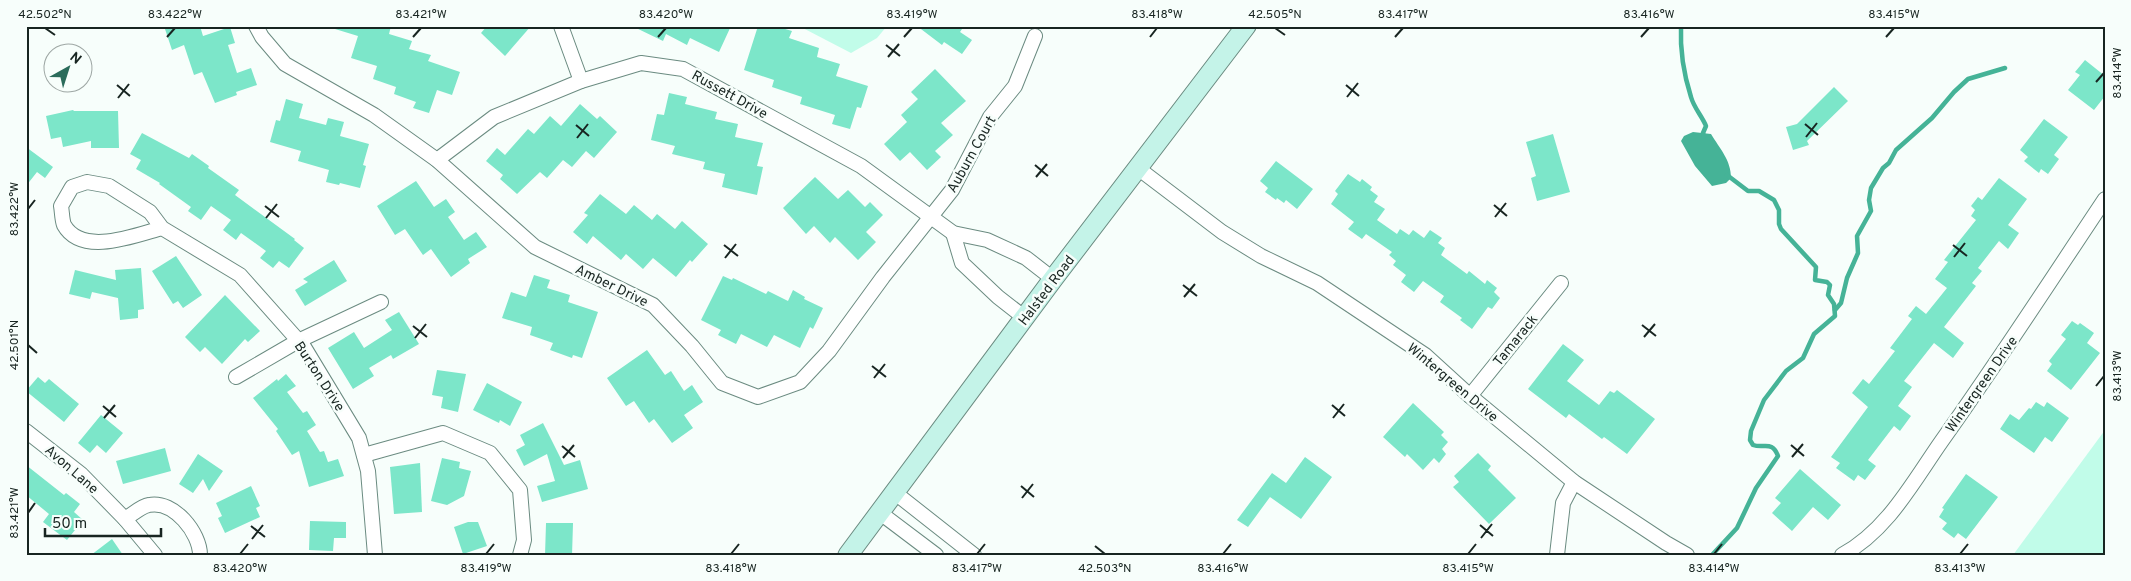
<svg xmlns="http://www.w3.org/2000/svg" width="2131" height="581" viewBox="0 0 2131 581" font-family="Overpass,sans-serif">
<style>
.green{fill:#c1fce9}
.water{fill:#45b397}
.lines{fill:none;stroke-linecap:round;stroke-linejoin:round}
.stream{stroke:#45b397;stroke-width:4.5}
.building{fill:#7ce6c9}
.street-casing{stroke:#6b8b81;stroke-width:16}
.secondary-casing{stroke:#6b8b81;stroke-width:21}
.street{stroke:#fff;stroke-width:14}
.secondary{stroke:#c4f3e8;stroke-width:19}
.ticks{fill:none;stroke:#182521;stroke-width:2}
.labels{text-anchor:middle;stroke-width:5;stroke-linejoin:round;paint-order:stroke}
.street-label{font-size:14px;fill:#182521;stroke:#f7fefb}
.neatline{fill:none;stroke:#182521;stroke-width:2}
.ticks-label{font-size:12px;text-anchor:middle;fill:#182521}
</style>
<rect width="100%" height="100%" fill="#f7fefb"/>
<!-- green -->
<g class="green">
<polygon points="799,26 887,26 877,38 851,53"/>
<polygon points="2105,430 2105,555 2013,555"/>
</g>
<!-- water -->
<path class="water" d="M1693 132 1711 134C1720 149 1731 160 1731 178L1726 183 1712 186 1695 166 1681 141 1684 136Z"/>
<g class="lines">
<!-- stream -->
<g class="stream">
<path d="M1681 26C1680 49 1684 75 1691 97 1694 108 1702 116 1706 126L1703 133 1704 136"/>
<polyline points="1835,310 1841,303 1847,278 1858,253 1857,236 1871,211 1869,200 1871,188 1883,168 1889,163 1896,150 1932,118 1954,92 1968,79 2005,68"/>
<path d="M1712 555 1737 528 1756 488 1778 456C1772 440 1764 449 1753 445L1750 440 1751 431 1764 400 1786 371 1803 358 1814 334 1835 316 1834 304 1828 295 1830 285 1827 282 1815 280 1816 267 1781 229 1779 224V210L1774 200 1759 191H1748L1727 175"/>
</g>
</g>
<!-- building -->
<g class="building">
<polygon points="164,26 200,26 203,36 230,27 235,43 228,45 237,73 251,68 257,85 236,92 237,95 215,103 202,72 194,75 184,45 172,50"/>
<polygon points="335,26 391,26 389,34 412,41 409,49 431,55 428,61 460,72 452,95 437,90 429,113 413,108 416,102 394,94 396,87 373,79 377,66 351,58 358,36 335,29"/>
<polygon points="487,26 531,26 505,56 481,33"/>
<polygon points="632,26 731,26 719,52 690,38 687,45 666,34 663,41"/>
<polygon points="758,26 775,26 792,31 789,38 819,48 817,57 840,64 836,76 868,86 861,108 857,107 850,129 832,124 835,115 800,104 802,97 772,87 774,80 744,70"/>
<polygon points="917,26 964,26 960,32 972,40 962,54 944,42 942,45"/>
<polygon points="2085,60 2105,76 2105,96 2094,110 2068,90 2080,75 2075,72"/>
<polygon points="935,69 966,101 941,123 953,135 935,151 941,157 927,170 910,152 900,161 884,144 907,122 901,115 918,99 911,92"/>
<polygon points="1834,87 1848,101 1807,141 1809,145 1793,150 1786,127 1797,124"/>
<polygon points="669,93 687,97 685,104 717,112 715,119 738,124 735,137 763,143 757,166 763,167 757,195 722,187 725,174 703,169 705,162 672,154 675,146 651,140 657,114 664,115"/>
<polygon points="286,99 303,104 299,118 326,125 328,118 344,122 340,136 369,144 363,165 366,166 360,188 340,183 339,185 326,182 329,170 298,161 301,151 270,142 276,120 280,121"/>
<polygon points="580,104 597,119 600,116 617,132 594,158 586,151 572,167 563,160 547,178 540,172 517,194 500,179 503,175 486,161 497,148 505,155 528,129 534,134 550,116 561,126"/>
<polygon points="73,110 74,111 118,111 119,148 91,148 91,141 63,147 61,137 51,139 46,116"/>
<polygon points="2044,119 2068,137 2054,155 2059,159 2048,174 2041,169 2039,173 2024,161 2028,157 2020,150"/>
<polygon points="142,133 189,158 192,154 209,166 208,168 239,190 235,195 295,239 294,240 304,248 289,268 279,261 273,268 260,258 266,251 241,233 236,240 223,230 231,220 211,206 201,220 188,211 191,207 159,184 160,183 136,169 141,160 130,154"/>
<polygon points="1553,134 1570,192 1537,201 1531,178 1536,176 1526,142"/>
<polygon points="26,147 53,167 45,178 37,172 26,186"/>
<polygon points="1276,161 1313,189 1297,209 1286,200 1284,203 1277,198 1276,200 1265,192 1268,188 1260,181"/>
<polygon points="1348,174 1360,182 1362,179 1372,187 1370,190 1378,196 1374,202 1385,209 1377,220 1397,234 1400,229 1409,235 1413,230 1424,238 1430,230 1442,238 1438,243 1445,248 1441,255 1467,274 1469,271 1485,284 1487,280 1497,288 1494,292 1500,298 1492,309 1488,307 1472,329 1460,320 1462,318 1440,302 1444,296 1423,281 1414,292 1401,282 1406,275 1393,265 1396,261 1389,255 1392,252 1366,234 1362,239 1348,229 1354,222 1331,204 1338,194 1335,191"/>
<polygon points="815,177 838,199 848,190 865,207 870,202 883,215 866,232 876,242 858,260 835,237 830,243 814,226 806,234 783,208"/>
<polygon points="1999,178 2027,199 2008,225 2019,233 2008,249 1999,241 1978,268 1982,271 1972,283 1976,286 1944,327 1964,343 1953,358 1934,343 1904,381 1912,387 1898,406 1911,416 1900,431 1894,426 1868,460 1876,466 1865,480 1858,475 1854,481 1836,468 1840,463 1831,457 1868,407 1852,393 1863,379 1869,384 1895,351 1890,348 1912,319 1908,316 1916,306 1926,314 1947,288 1935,279 1948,262 1944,260 1976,220 1971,216 1975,210 1971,206 1978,197 1982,200"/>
<polygon points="416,181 434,207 446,199 455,212 448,217 464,240 476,232 487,247 468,259 470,263 451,277 431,249 423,255 405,229 395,235 377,206"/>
<polygon points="600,194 626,214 634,205 652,220 657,214 675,229 682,221 708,244 692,262 690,260 676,277 653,258 643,269 626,254 621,260 593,236 587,244 573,232 588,215 584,213"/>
<polygon points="176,256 202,295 183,308 178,301 173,304 152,271"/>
<polygon points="334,260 347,281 305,306 295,290 308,282 303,279"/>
<polygon points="141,268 144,309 138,310 138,318 120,320 118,298 92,292 90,299 69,294 75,270 116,280 115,270"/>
<polygon points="534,275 550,280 547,288 570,295 568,302 598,312 582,358 573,355 572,358 550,350 553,343 530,335 532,327 502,318 511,292 526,297"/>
<polygon points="723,276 732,280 733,278 766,294 768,291 788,301 793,290 805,297 804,299 823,308 813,329 810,327 800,348 774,335 767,347 741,334 736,344 718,335 721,330 701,320"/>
<polygon points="225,295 260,331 248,342 245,339 222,364 205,347 200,352 185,337"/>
<polygon points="399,312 419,344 393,359 391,355 369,368 374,376 353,389 328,348 354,332 364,348 392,330 385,320"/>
<polygon points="2072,321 2078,325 2080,323 2094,333 2087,343 2100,353 2071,390 2047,371 2052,364 2049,361 2066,339 2061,335"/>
<polygon points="1563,344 1584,360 1567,381 1599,405 1610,391 1614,393 1617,390 1655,419 1627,454 1604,437 1602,439 1569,414 1566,418 1528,389"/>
<polygon points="647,350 665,375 671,371 684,391 692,385 703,402 684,415 693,428 672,443 654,419 649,423 634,401 626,406 607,378"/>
<polygon points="437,370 466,374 458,412 441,408 443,397 432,395"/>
<polygon points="286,374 296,386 287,392 303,413 307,411 316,425 307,431 320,452 324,451 328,462 338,459 344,476 309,487 299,451 292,455 276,431 278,429 253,398 277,379 278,381"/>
<polygon points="38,377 45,383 49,379 79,404 64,422 26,391"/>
<polygon points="487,383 522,402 510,426 500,420 499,423 473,410"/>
<polygon points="2036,402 2044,407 2047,402 2069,418 2052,442 2045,437 2034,453 2000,429 2010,414 2019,420 2029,408 2031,409"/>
<polygon points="1413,403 1444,432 1441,435 1448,442 1442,449 1446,454 1439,463 1434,458 1423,470 1407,454 1405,457 1383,437"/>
<polygon points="101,415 123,433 106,453 97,445 90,453 78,443"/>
<polygon points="543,423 564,465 580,460 588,489 542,502 537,486 555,481 547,454 524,466 516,450 525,445 520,435"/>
<polygon points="165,448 171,471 123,484 116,461"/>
<polygon points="1478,453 1491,466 1488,470 1516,498 1489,524 1453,487 1459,482 1454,476"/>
<polygon points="198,454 223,471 209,491 203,479 193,493 179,484"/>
<polygon points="1305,457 1332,477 1301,519 1270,497 1248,527 1237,520 1272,473 1286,483"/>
<polygon points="442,458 460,462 459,468 471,471 464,496 447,505 431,501"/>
<polygon points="420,463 422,512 394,514 390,467"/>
<polygon points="26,465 64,495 66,493 80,504 74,512 83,520 67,540 43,522 49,514 26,495"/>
<polygon points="1800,469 1841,505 1828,520 1813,507 1792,531 1772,513 1781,503 1775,498"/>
<polygon points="1966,474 1998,497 1966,539 1958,533 1954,538 1942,529 1947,523 1939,517 1944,509 1942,508"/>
<polygon points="251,486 260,506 256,508 260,517 225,533 218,518 222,516 216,503"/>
<polygon points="310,521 346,522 346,538 334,538 333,551 309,550"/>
<polygon points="468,522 478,522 487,546 463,554 454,527"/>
<polygon points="546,523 573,523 572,555 545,555"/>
<polygon points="112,539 123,555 91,555"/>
</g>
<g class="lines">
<!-- street casing -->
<g class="street-casing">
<g id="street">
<polyline points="256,26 262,37 285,64 374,115 437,160 535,247 653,305 692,346 722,383 758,397 800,382 829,351 883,277 952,190 990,117 1015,86 1035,36"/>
<polyline points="561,26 581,81"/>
<polyline points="437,160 494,117 581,81 641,63 683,69 861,166 953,233 987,240 1026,258 1053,279"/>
<polyline points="1139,169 1222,232 1261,256 1317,283 1425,355 1470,396 1574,482 1666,543 1687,555"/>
<path d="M162 228C136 235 82 257 64 225 62 220 62 211 61 206L72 187 87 182 109 186 150 212 162 228 240 275 304 347 359 438 368 471 375 555"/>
<polyline points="953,233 962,263 998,297 1025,318"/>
<polyline points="236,377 298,341 381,302"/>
<polyline points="1470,396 1561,283"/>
<polyline points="26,431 81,474 125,519 155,555"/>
<polyline points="364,455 443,433 490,453 520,490 524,540 520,555"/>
<polyline points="894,492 974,555"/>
<polyline points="879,512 936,555"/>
<path d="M125 519C132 515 141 506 149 505 174 500 200 533 200 555"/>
<polyline points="1557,555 1563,503 1574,482"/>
<path d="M1842 555C1887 531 1913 482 1941 442 1998 362 2051 280 2105 199"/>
</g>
</g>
<!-- secondary casing -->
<g class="secondary-casing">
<polyline id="secondary" points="848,555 1053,279 1246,26"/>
</g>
<!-- street -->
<use href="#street" class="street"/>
<!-- secondary -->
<use href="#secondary" class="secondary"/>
</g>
<!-- ticks -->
<path class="ticks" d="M45 28 55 35M1275 28 1285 35M167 37 175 28M413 37 421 28M658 37 666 28M904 37 912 28M1150 37 1157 28M1395 37 1403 28M1641 37 1649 28M1886 37 1894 28M886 45 900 56M888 57 899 44M2096 82 2104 73M117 85 130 96M1346 85 1359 96M1347 97 1358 83M118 98 129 84M1805 124 1818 135M576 125 589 136M1806 137 1817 123M577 138 588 124M1035 165 1048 176M1036 177 1047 164M1494 205 1507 216M265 206 279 217M28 209 35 200M1495 217 1506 203M266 218 277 204M724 245 738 256M1953 245 1967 256M1954 257 1965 243M725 258 736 244M1183 285 1197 296M1184 297 1195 284M1642 325 1656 336M413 326 427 337M1644 337 1655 324M415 338 426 324M28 345 37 353M872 366 886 377M874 378 885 364M2096 386 2104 376M1332 405 1345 416M103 406 116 417M104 418 115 405M1333 418 1344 404M1791 445 1804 456M562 446 575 457M1792 457 1803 444M563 458 574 445M1021 486 1034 497M1022 498 1033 484M28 513 35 503M1480 525 1493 536M251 526 265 537M1481 538 1492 524M252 539 263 525M1095 546 1105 554M240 554 248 544M486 554 494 544M731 554 739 544M977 554 985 544M1223 554 1231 544M1468 554 1476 544M1714 554 1722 544M1960 554 1968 544"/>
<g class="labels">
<!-- street labels -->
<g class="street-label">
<text transform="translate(730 94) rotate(29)" y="5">Russett Drive</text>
<text transform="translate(971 154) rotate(-61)" y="5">Auburn Court</text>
<text transform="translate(612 285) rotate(26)" y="5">Amber Drive</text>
<text transform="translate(1046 290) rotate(-53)" y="5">Halsted Road</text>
<text transform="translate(1515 340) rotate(-51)" y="5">Tamarack</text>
<text transform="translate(320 376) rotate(57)" y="5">Burton Drive</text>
<text transform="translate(1453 382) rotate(40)" y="5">Wintergreen Drive</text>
<text transform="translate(1981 384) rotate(-55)" y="5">Wintergreen Drive</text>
<text transform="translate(72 469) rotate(41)" y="5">Avon Lane</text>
</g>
</g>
<!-- border -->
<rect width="2131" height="581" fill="none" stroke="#f7fefb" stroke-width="55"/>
<!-- north arrow -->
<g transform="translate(68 68) rotate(39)"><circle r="24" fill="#f7fefb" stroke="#9ea7a4"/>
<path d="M0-4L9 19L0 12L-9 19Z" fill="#2b6c5b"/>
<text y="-8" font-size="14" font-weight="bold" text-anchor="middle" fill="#182521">N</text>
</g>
<!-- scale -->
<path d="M45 528v8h116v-8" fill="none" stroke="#182521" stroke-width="2.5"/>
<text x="52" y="528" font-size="15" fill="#182521" stroke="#f7fefb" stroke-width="4" paint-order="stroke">50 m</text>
<rect x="28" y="28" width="2076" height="526" class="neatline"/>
<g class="ticks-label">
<text x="45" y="18">42.502°N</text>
<text x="175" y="18">83.422°W</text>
<text x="421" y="18">83.421°W</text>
<text x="666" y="18">83.420°W</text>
<text x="912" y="18">83.419°W</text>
<text x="1157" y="18">83.418°W</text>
<text x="1275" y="18">42.505°N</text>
<text x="1403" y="18">83.417°W</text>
<text x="1649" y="18">83.416°W</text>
<text x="1894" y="18">83.415°W</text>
<text transform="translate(2117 73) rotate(-90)" y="4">83.414°W</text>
<text transform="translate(14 209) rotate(-90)" y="4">83.422°W</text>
<text transform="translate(14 345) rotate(-90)" y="4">42.501°N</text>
<text transform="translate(2117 376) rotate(-90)" y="4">83.413°W</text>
<text transform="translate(14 513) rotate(-90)" y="4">83.421°W</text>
<text x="240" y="572">83.420°W</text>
<text x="486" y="572">83.419°W</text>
<text x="731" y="572">83.418°W</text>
<text x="977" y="572">83.417°W</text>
<text x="1105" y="572">42.503°N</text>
<text x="1223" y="572">83.416°W</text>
<text x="1468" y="572">83.415°W</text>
<text x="1714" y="572">83.414°W</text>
<text x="1960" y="572">83.413°W</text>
</g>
</svg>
